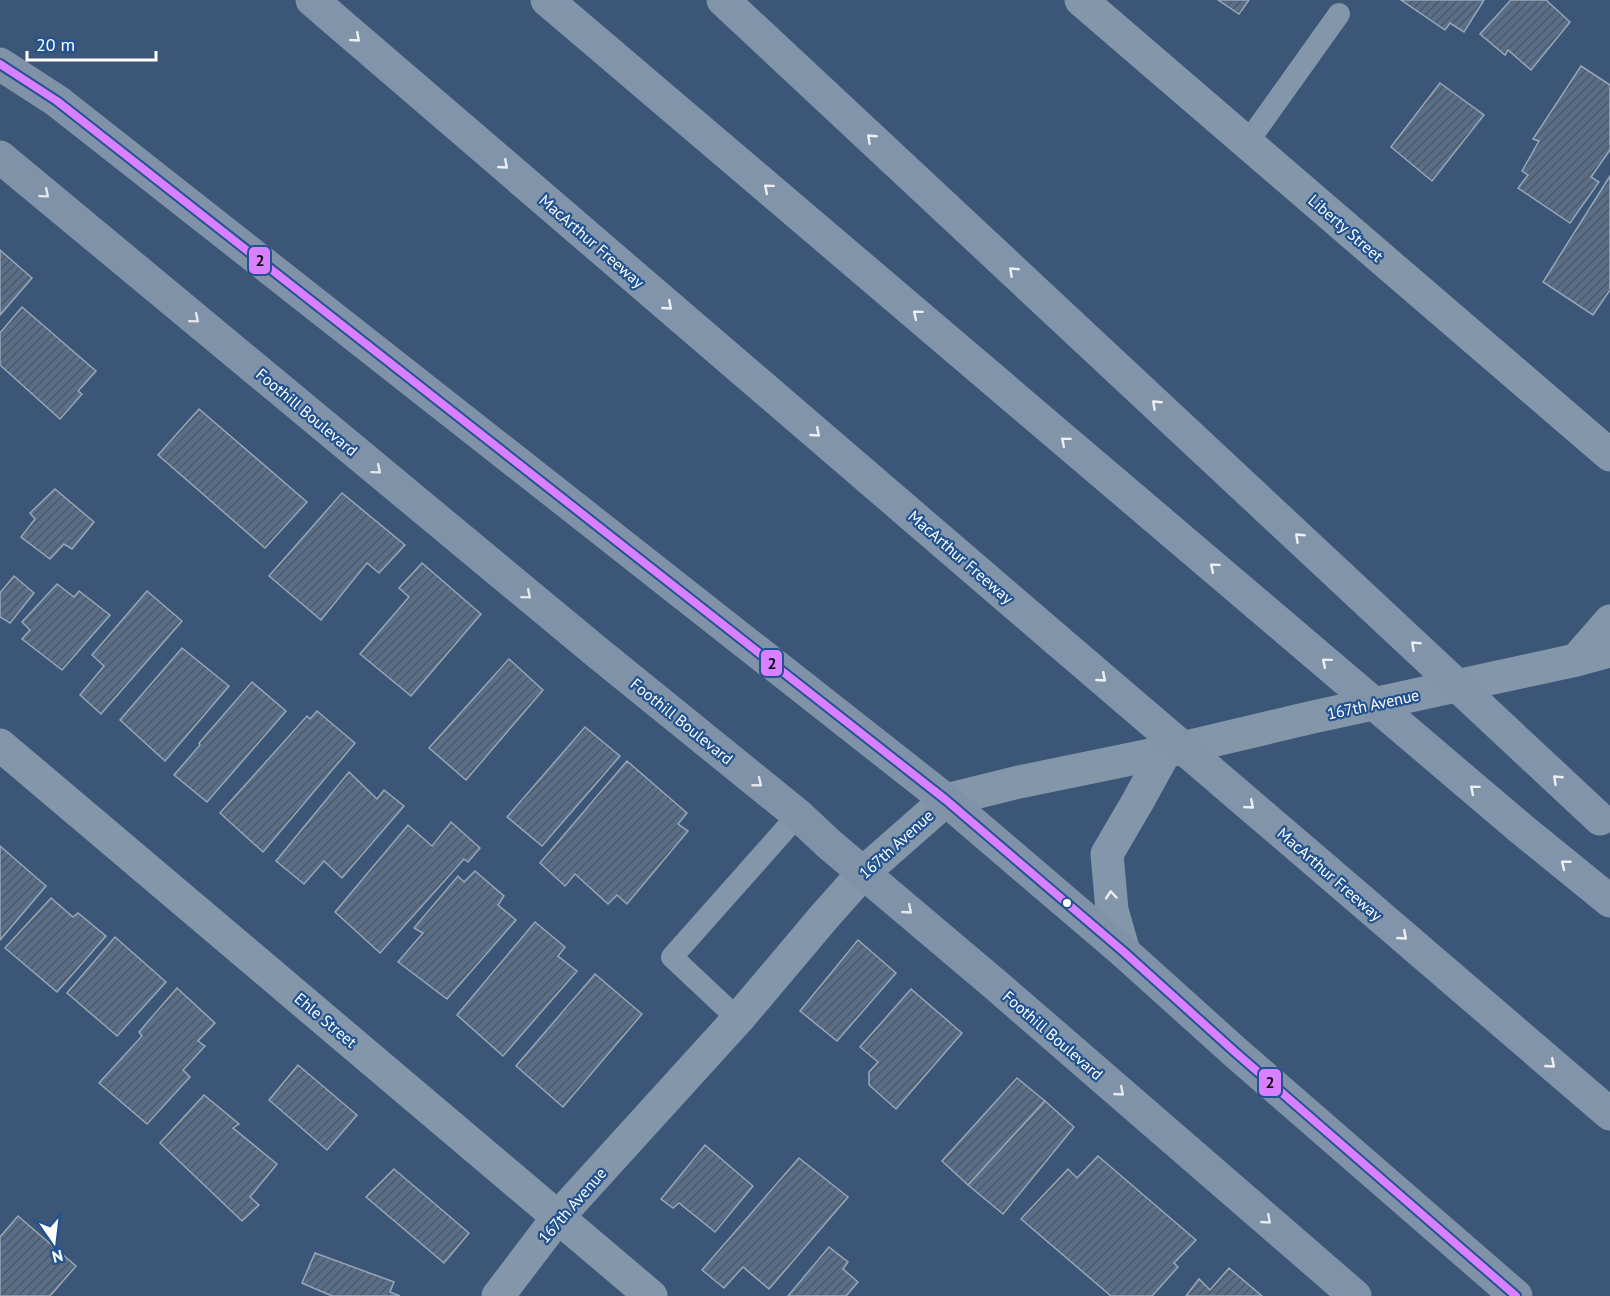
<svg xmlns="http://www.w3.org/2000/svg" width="1610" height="1296" viewBox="0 0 1610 1296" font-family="'PT Sans',sans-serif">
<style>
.building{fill:url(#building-hatch);stroke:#97a7b9;stroke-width:1.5}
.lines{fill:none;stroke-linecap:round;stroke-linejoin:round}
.service{stroke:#8396aa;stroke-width:22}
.minor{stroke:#8396aa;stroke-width:33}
.tertiary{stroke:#8396aa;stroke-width:33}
.secondary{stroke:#7f92a7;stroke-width:33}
.motorway{stroke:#8294a9;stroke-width:33}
.motorway-bridge{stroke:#8294a9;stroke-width:33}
.bus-1-casing{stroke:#225390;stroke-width:12}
.bus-1{stroke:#d880ff;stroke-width:8}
.oneway{stroke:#eceff2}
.oneway2{stroke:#e5e9ed}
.bus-dot{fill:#fff;stroke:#225390;stroke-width:2}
.labels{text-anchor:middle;stroke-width:4.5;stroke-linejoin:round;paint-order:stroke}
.street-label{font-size:16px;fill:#fff;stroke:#225390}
.line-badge{stroke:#225390;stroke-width:2}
.pale-badge-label{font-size:16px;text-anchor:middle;font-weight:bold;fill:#111}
</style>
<defs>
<pattern id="building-hatch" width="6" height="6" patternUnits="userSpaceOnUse" patternTransform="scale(1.5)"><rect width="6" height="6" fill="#596e88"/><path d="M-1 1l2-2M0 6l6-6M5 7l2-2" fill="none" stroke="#515861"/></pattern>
</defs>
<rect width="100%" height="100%" fill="#3b5677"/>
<!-- building -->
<g class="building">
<polygon points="1218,0 1249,0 1239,14"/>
<polygon points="1401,0 1484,0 1464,32 1450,23 1445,30"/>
<polygon points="1511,0 1546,0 1570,22 1531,70 1508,50 1505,55 1480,34"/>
<polygon points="1581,66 1610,85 1610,150 1591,177 1599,182 1570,223 1518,188 1528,175 1522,171 1539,141 1533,139"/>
<polygon points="1440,83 1484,115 1432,181 1391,147"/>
<polygon points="1610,176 1610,290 1593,315 1543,282"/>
<polygon points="0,250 32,278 0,315"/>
<polygon points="22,307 96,371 78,391 82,394 60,419 0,365 0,333"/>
<polygon points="199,409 307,502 265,548 158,455"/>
<polygon points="55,489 94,522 72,549 64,544 50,559 21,537 35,519 30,513"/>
<polygon points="342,493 405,545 379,573 367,563 321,620 269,576"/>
<polygon points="422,563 481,614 411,696 360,654 409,597 399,588"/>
<polygon points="14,576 34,593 10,623 0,617 0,593"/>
<polygon points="57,584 74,597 79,591 110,615 62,670 22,639 30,630 22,622"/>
<polygon points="147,591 182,621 101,714 80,695 104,666 92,655"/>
<polygon points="182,648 229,686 165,761 120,720"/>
<polygon points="509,659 543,690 466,780 429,748"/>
<polygon points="252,682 286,711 207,802 174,775 200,745 199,743"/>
<polygon points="317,711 355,743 263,852 220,813 307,716 310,719"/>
<polygon points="585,727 620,756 542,846 507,817"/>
<polygon points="627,761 687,813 678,824 688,831 627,904 617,895 608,904 575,874 565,886 540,863"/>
<polygon points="349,772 377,799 384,790 404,806 342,878 324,861 304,884 276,861"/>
<polygon points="451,822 480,848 468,862 464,859 380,953 335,912 408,825 432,846"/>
<polygon points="0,846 46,886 0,940"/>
<polygon points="475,871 504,896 498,905 516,920 447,999 398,962 423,933 414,928 458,876 464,882"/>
<polygon points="51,898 73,917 78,913 106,936 57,992 5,948"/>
<polygon points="535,922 565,947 558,956 577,971 503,1056 457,1015"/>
<polygon points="115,937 166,982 117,1036 67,993"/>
<polygon points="858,940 896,973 837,1041 800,1011"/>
<polygon points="595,974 642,1014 563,1107 516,1066"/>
<polygon points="177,988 215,1023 198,1041 205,1046 183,1070 190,1077 147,1124 99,1083 142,1036 139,1032"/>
<polygon points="911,989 962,1033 896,1109 869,1085 869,1072 878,1062 860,1047"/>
<polygon points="298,1065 357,1115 327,1150 269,1100"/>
<polygon points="1017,1078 1045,1101 968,1185 942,1161"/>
<polygon points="204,1095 239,1124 233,1128 277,1164 250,1197 259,1205 242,1221 160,1143"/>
<polygon points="1045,1101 1074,1127 1003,1214 968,1185"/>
<polygon points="705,1145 753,1186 715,1232 679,1203 673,1208 661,1199"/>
<polygon points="1098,1156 1196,1240 1174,1263 1178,1267 1152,1296 1111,1296 1021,1219 1068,1169 1077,1178"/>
<polygon points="799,1158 848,1197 769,1289 743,1267 724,1288 702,1270"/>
<polygon points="394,1169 469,1233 444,1263 366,1197"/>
<polygon points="18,1216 76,1266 50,1296 0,1296 0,1237"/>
<polygon points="829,1247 848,1262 843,1269 858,1282 846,1296 788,1296"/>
<polygon points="315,1253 394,1282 390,1292 400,1296 332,1296 302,1283"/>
<polygon points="1229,1268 1262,1296 1186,1296 1199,1279 1210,1290"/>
</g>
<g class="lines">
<!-- service -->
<g class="service">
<polyline points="1247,143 1339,14"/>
<polyline points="738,1019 672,957 798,815"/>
</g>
<!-- minor -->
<g class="minor">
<polyline points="1081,0 1610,455"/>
<polyline points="0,745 651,1296"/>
</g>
<!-- tertiary -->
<g class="tertiary">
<polyline points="1576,660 1610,621"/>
<polyline points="1124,952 1112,910 1107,854 1138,801 1165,752"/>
<polyline points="498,1296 558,1217 738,1019 824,917 864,872 946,800 1019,782 1165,752 1313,717 1576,660 1610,651"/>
</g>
<!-- secondary -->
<g class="secondary">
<polyline points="0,64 57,101 946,800 1124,952 1235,1052 1516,1296"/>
<polyline points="0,157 598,653 798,815 829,844 997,986 1355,1296"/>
</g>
<!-- motorway -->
<g class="motorway">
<polyline points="312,0 1057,640"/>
<polyline points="547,0 1258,605"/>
<polyline points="723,0 1341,577"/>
<polyline points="1519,827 1610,901"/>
<polyline points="1327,871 1610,1114"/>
</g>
<!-- motorway-bridge -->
<g class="motorway-bridge">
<polyline points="1341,577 1600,819"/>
<polyline points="1258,605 1519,827"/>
<polyline points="1057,640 1327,871"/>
</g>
<!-- bus-1 casing -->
<g class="bus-1-casing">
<polyline id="bus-1" points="0,64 57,101 946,800 1124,952 1235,1052 1516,1296"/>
</g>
<!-- bus-1 -->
<use href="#bus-1" class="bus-1"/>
</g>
<!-- one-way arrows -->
<defs><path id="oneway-chevron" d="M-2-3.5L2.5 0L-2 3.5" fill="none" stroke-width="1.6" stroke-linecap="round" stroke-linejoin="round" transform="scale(1.5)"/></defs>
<g class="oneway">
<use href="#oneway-chevron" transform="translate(356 38) rotate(41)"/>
<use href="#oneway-chevron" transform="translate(871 138) rotate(-137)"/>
<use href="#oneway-chevron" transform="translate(504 165) rotate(41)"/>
<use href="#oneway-chevron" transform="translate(768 188) rotate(-140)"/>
<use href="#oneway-chevron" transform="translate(1013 271) rotate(-137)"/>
<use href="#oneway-chevron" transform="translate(668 306) rotate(41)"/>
<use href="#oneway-chevron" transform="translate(917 314) rotate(-140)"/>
<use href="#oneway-chevron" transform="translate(1156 404) rotate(-137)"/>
<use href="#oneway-chevron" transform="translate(816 433) rotate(41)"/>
<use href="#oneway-chevron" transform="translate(1065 441) rotate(-140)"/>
<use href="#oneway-chevron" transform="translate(1299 537) rotate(-137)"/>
<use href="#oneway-chevron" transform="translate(1214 567) rotate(-140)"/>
<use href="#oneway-chevron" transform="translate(1415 645) rotate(-137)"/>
<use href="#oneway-chevron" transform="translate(1326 662) rotate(-140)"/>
<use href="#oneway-chevron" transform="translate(1102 678) rotate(41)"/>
<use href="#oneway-chevron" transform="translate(1557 779) rotate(-137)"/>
<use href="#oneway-chevron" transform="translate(1474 789) rotate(-140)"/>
<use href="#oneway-chevron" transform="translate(1250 805) rotate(41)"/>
<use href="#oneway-chevron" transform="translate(1565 864) rotate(-141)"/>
<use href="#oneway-chevron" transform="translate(1111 895) rotate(-95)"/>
<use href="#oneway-chevron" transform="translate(1403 936) rotate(41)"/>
<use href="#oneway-chevron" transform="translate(1551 1064) rotate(41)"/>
</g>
<g class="oneway2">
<use href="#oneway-chevron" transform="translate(45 194) rotate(40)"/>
<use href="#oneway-chevron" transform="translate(195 319) rotate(40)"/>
<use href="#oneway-chevron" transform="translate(377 470) rotate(40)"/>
<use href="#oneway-chevron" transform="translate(527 595) rotate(40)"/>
<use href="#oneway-chevron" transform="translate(758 783) rotate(39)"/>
<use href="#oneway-chevron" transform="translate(908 910) rotate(41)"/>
<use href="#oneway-chevron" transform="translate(1120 1092) rotate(41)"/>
<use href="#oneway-chevron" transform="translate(1267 1220) rotate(41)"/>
</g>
<!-- markers -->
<circle class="bus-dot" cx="1067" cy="903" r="5"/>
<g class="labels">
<!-- street labels -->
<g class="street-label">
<text transform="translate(1346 228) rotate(41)" y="6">Liberty Street</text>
<text transform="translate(592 241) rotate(41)" y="6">MacArthur Freeway</text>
<text transform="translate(307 412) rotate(40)" y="6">Foothill Boulevard</text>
<text transform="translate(961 557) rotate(41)" y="6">MacArthur Freeway</text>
<text transform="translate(1373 704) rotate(-12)" y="6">167th Avenue</text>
<text transform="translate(682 721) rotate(39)" y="6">Foothill Boulevard</text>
<text transform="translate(896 844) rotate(-42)" y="6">167th Avenue</text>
<text transform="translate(1330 874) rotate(41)" y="6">MacArthur Freeway</text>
<text transform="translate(326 1020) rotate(40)" y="6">Ehle Street</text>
<text transform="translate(1053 1035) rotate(41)" y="6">Foothill Boulevard</text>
<text transform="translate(572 1205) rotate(-49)" y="6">167th Avenue</text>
</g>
</g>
<g class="line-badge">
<rect x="248" y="246" width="23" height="29" rx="6" fill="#d880ff"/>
<rect x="760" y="649" width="23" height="28" rx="6" fill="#d880ff"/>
<rect x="1258" y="1068" width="24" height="29" rx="6" fill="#d880ff"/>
</g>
<g class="pale-badge-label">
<text x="260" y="266">2</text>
<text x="772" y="669">2</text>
<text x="1270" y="1088">2</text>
</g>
<!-- north arrow -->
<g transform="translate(54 1242) rotate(166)" stroke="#225390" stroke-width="4.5" paint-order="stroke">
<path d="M0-4.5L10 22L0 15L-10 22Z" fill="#ffffff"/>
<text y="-9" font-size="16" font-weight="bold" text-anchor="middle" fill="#ffffff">N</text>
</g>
<!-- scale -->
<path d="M27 51v9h129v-9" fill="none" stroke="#ffffff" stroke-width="3"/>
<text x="36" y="51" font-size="18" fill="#ffffff" stroke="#225390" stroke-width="4.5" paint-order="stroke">20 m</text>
</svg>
